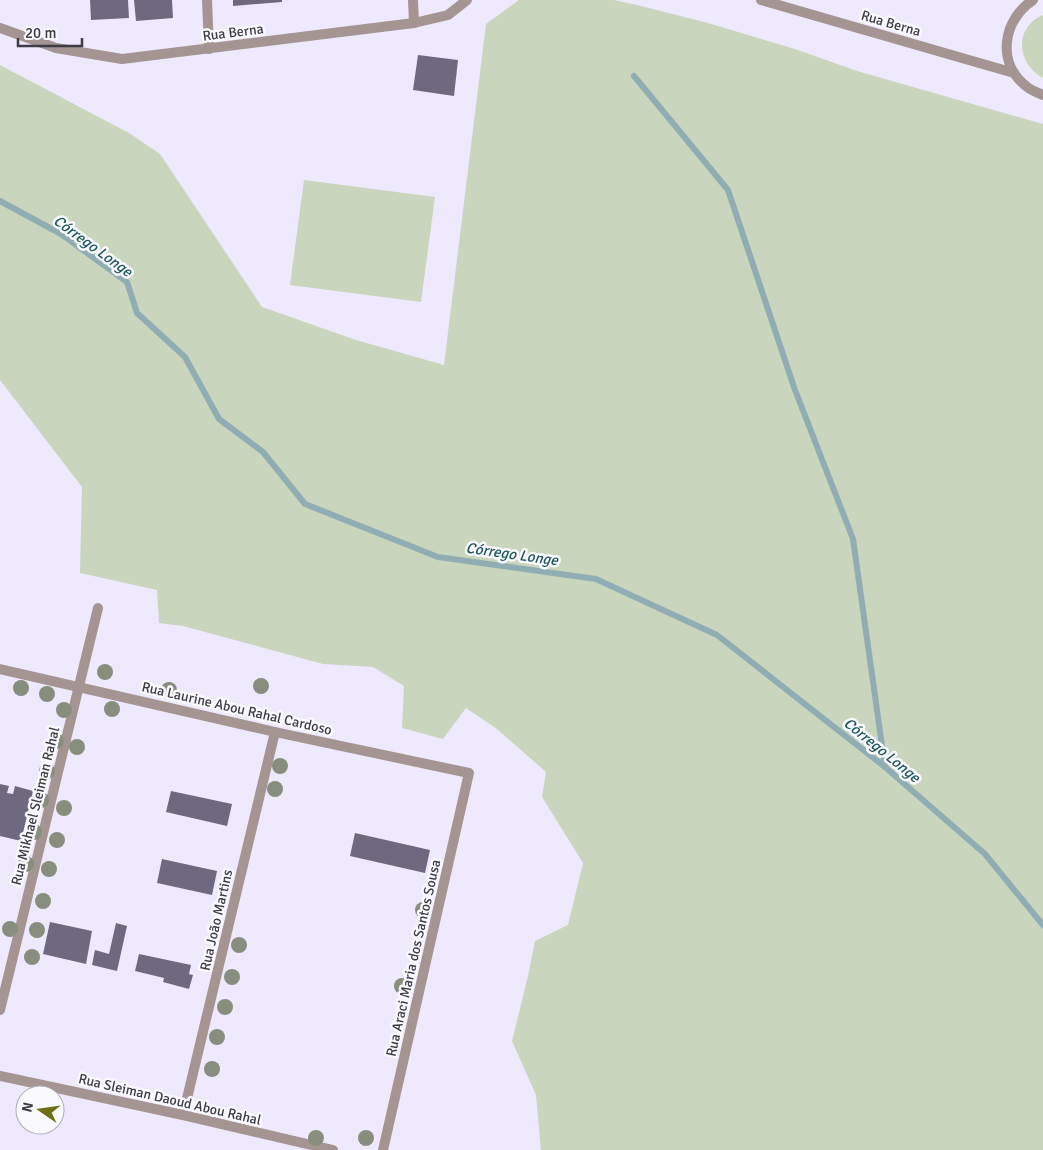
<svg xmlns="http://www.w3.org/2000/svg" width="1043" height="1150" viewBox="0 0 1043 1150" font-family="Signika,sans-serif">
<style>
.green{fill:#c9d5bd}
.lines{fill:none;stroke-linecap:round;stroke-linejoin:round}
.stream{stroke:#91adb4;stroke-width:6}
.building{fill:#6e697e}
.street{stroke:#a59592;stroke-width:10}
.tree{fill:#878e7e}
.labels{text-anchor:middle;stroke-width:5;stroke-linejoin:round;paint-order:stroke}
.street-label{font-size:14px;fill:#3d3b45;stroke:#faf9fe}
.water-label{font-size:15px;font-style:italic;fill:#1e575c;stroke:#faf9fe}
</style>
<rect width="100%" height="100%" fill="#eee9fd"/>
<!-- green -->
<g class="green">
<polygon points="519,0 614,0 637,5 708,23 795,49 857,71 1043,124 1043,1150 541,1150 536,1095 512,1041 528,976 535,941 568,925 583,863 542,797 546,772 497,729 466,708 443,739 402,728 404,686 373,667 323,664 183,626 159,623 157,590 80,573 82,487 0,380 0,65 129,133 160,154 262,307 356,340 444,365 486,24"/>
<path d="M1043 15V78C1017 64 1013 28 1043 15Z"/>
<polygon points="304,180 435,197 421,302 290,285"/>
</g>
<g class="lines">
<!-- stream -->
<g class="stream">
<polyline points="634,76 728,190 795,390 853,539 885,767"/>
<polyline points="0,201 61,234 127,282 137,313 185,357 219,419 263,452 305,504 438,557 596,579 717,635 885,767 985,854 1043,925"/>
</g>
</g>
<!-- building -->
<g class="building">
<polygon points="90,0 128,0 129,18 91,20"/>
<polygon points="134,0 172,0 173,18 136,21"/>
<polygon points="233,0 282,0 282,2 233,6"/>
<polygon points="418,55 458,60 454,96 413,90"/>
<polygon points="0,784 9,786 7,793 13,794 15,786 33,791 21,841 0,836"/>
<polygon points="171,791 232,804 227,826 166,812"/>
<polygon points="355,833 430,850 425,873 350,856"/>
<polygon points="162,859 217,871 212,895 157,883"/>
<polygon points="50,922 92,931 86,964 43,954"/>
<polygon points="116,923 127,926 117,971 92,965 95,950 109,954"/>
<polygon points="139,954 191,965 189,974 193,975 189,989 163,982 164,978 135,971"/>
</g>
<g class="lines">
<!-- street -->
<g class="street">
<polyline points="207,0 209,49"/>
<polyline points="413,0 414,23"/>
<polyline points="761,0 1014,73"/>
<path d="M1033 0C1003 20 996 62 1026 86 1030 90 1038 93 1043 95"/>
<polyline points="0,28 56,48 122,59 414,23 448,15 467,0"/>
<polyline points="0,669 275,732 469,773 383,1150"/>
<polyline points="0,1010 98,608"/>
<polyline points="0,1076 183,1115 333,1150"/>
<polyline points="183,1115 275,732"/>
</g>
</g>
<!-- trees -->
<g class="tree">
<circle cx="105" cy="672" r="8"/>
<circle cx="261" cy="686" r="8"/>
<circle cx="21" cy="688" r="8"/>
<circle cx="169" cy="690" r="8"/>
<circle cx="47" cy="694" r="8"/>
<circle cx="112" cy="709" r="8"/>
<circle cx="64" cy="710" r="8"/>
<circle cx="56" cy="741" r="8"/>
<circle cx="77" cy="747" r="8"/>
<circle cx="280" cy="766" r="8"/>
<circle cx="47" cy="771" r="8"/>
<circle cx="275" cy="789" r="8"/>
<circle cx="41" cy="800" r="8"/>
<circle cx="64" cy="808" r="8"/>
<circle cx="34" cy="832" r="8"/>
<circle cx="57" cy="840" r="8"/>
<circle cx="26" cy="864" r="8"/>
<circle cx="49" cy="869" r="8"/>
<circle cx="43" cy="901" r="8"/>
<circle cx="423" cy="910" r="8"/>
<circle cx="10" cy="929" r="8"/>
<circle cx="37" cy="930" r="8"/>
<circle cx="239" cy="945" r="8"/>
<circle cx="32" cy="957" r="8"/>
<circle cx="232" cy="977" r="8"/>
<circle cx="402" cy="986" r="8"/>
<circle cx="225" cy="1007" r="8"/>
<circle cx="217" cy="1037" r="8"/>
<circle cx="212" cy="1069" r="8"/>
<circle cx="316" cy="1138" r="8"/>
<circle cx="366" cy="1138" r="8"/>
</g>
<g class="labels">
<!-- street labels -->
<g class="street-label">
<text transform="translate(891 23) rotate(16)" y="5">Rua Berna</text>
<text transform="translate(233 32) rotate(-7)" y="5">Rua Berna</text>
<text transform="translate(237 708) rotate(13)" y="5">Rua Laurine Abou Rahal Cardoso</text>
<text transform="translate(35 806) rotate(-76)" y="5">Rua Mikhael Sleiman Rahal</text>
<text transform="translate(216 920) rotate(-77)" y="5">Rua João Martins</text>
<text transform="translate(413 958) rotate(-77)" y="5">Rua Araci Maria dos Santos Sousa</text>
<text transform="translate(170 1099) rotate(13)" y="5">Rua Sleiman Daoud Abou Rahal</text>
</g>
<!-- water labels -->
<g class="water-label">
<text transform="translate(93 246) rotate(36)" y="5">Córrego Longe</text>
<text transform="translate(512 554) rotate(8)" y="5">Córrego Longe</text>
<text transform="translate(882 750) rotate(39)" y="5">Córrego Longe</text>
</g>
</g>
<!-- north arrow -->
<g transform="translate(40 1110) rotate(283)"><circle r="24" fill="#faf9fe" stroke="#aeadb4"/>
<path d="M0-4L9 19L0 12L-9 19Z" fill="#6d7014"/>
<text y="-8" font-size="14" font-weight="bold" text-anchor="middle" fill="#3d3b45">N</text>
</g>
<!-- scale -->
<path d="M18 38v8h64v-8" fill="none" stroke="#3d3b45" stroke-width="2.5"/>
<text x="25" y="38" font-size="15" fill="#3d3b45" stroke="#faf9fe" stroke-width="4" paint-order="stroke">20 m</text>
</svg>
